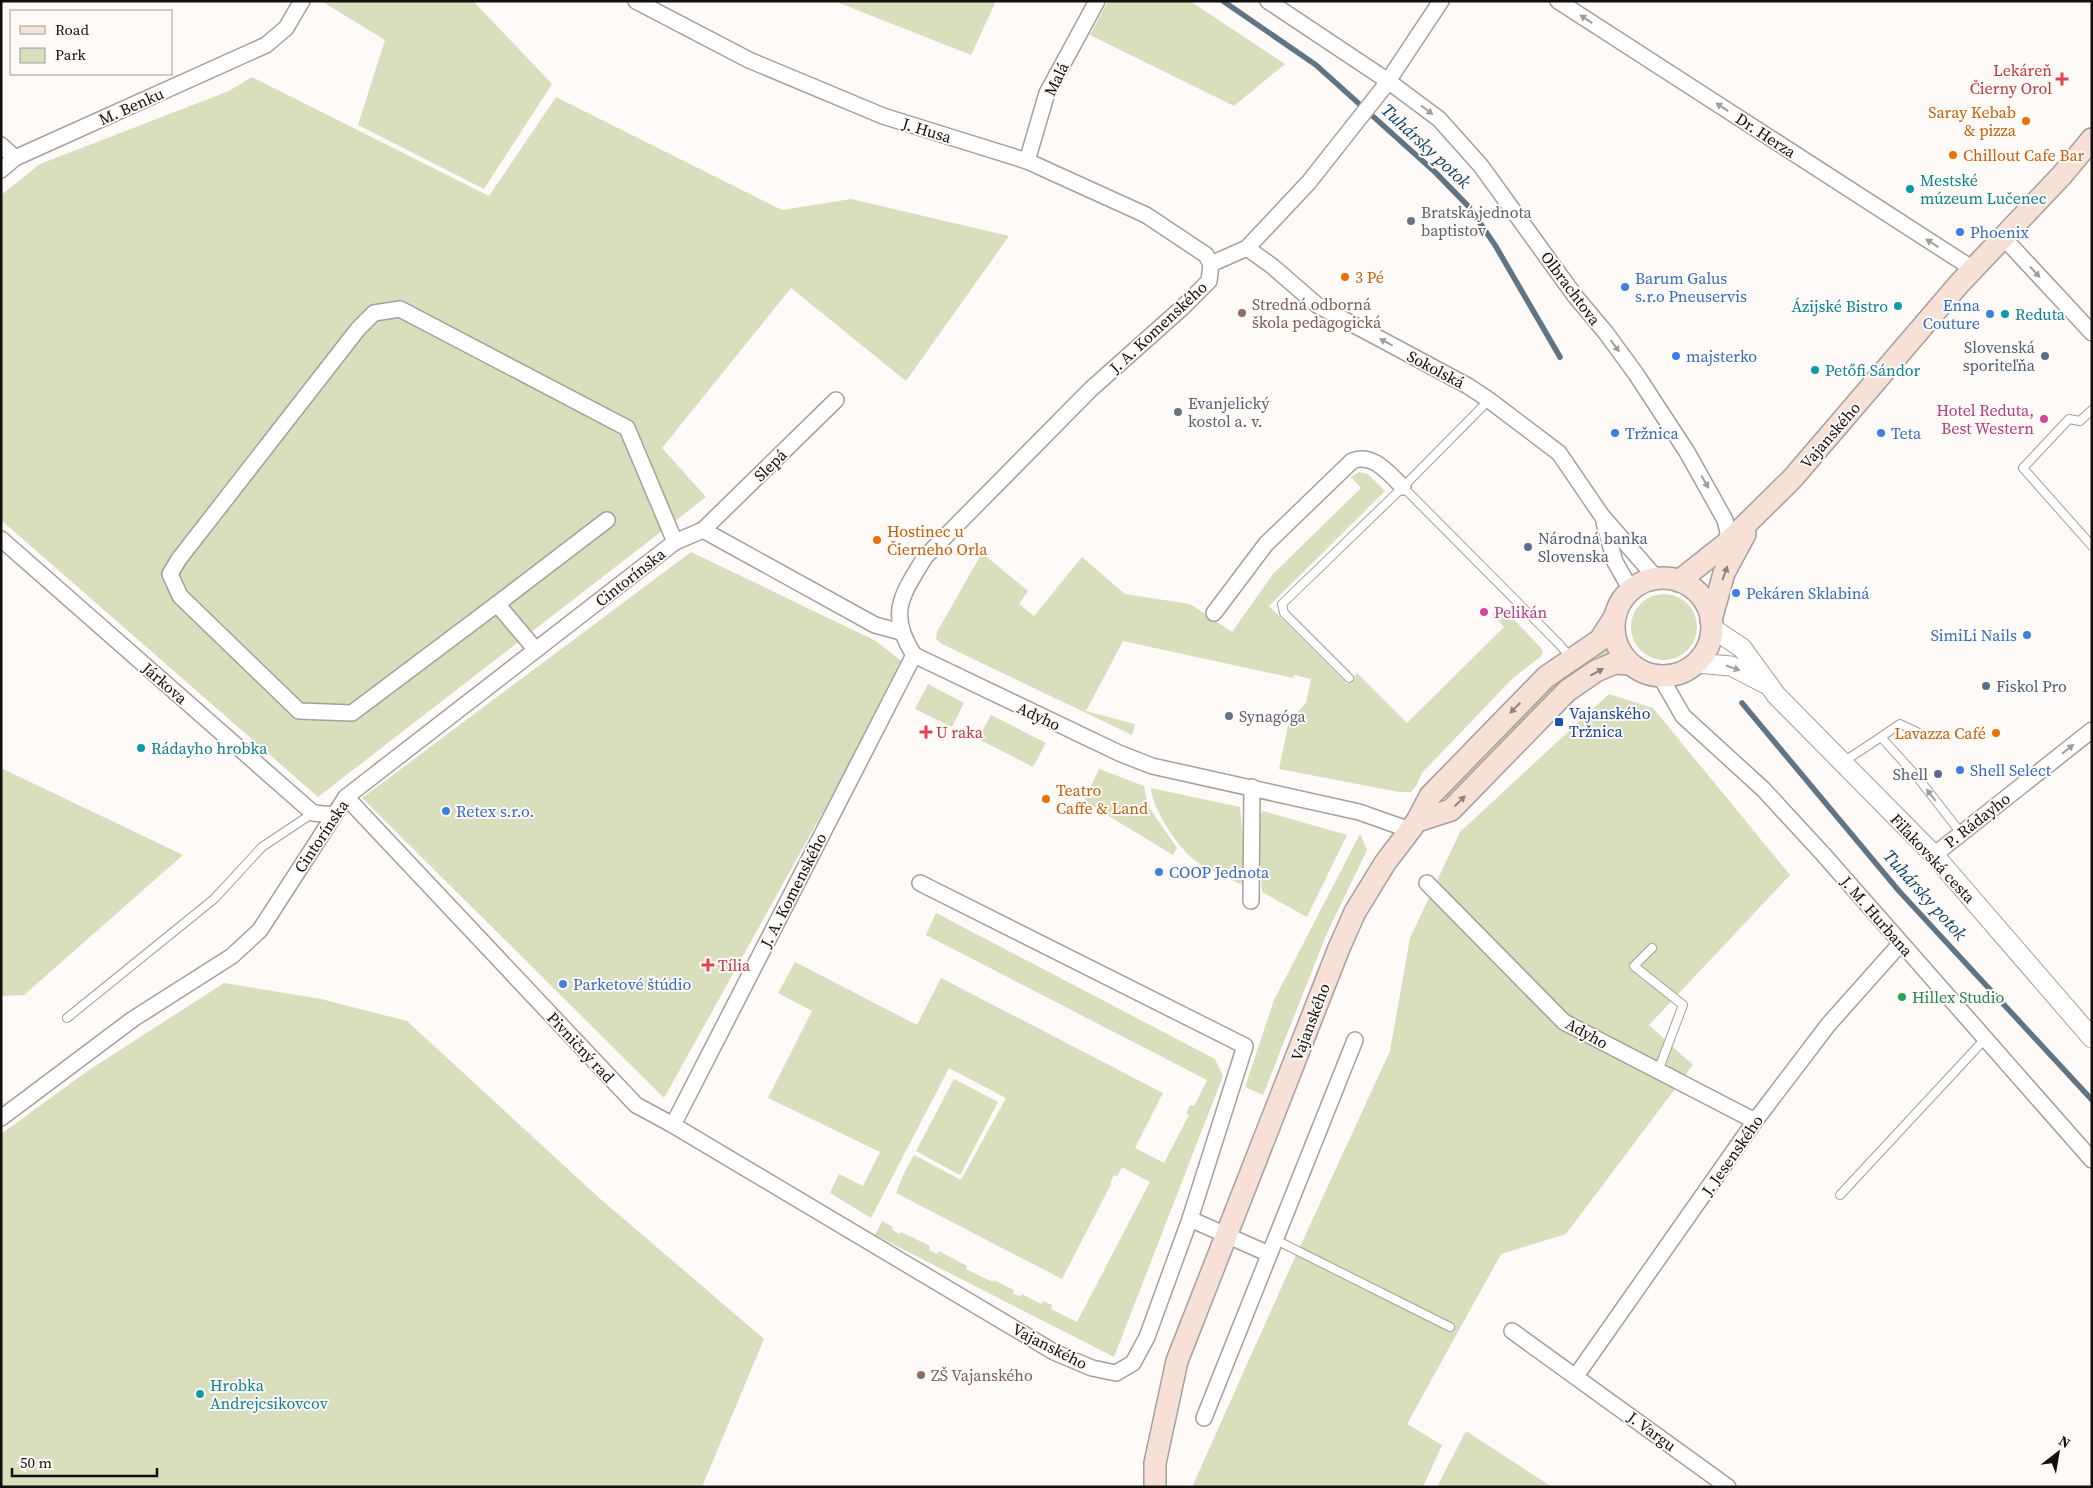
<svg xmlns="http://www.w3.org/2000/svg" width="2093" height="1488" viewBox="0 0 2093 1488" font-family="'Source Serif 4',serif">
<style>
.green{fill:#d9debd}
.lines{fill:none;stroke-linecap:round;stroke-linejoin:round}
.stream{stroke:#607484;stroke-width:5.5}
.service-casing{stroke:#a89f9a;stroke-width:10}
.minor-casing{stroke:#a89f9a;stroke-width:18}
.tertiary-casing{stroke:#a89f9a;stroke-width:21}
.secondary-casing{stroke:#a89f9a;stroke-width:24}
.service{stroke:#fff;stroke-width:8}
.minor{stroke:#fff;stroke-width:15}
.tertiary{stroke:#fff;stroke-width:19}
.secondary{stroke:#f7e0d6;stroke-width:21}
.oneway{fill:#a09f9e}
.oneway2{fill:#90827c}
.health-dot{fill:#e0444e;stroke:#fefaf8;stroke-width:2}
.food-dot{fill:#e8710a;stroke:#fefaf8;stroke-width:2}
.culture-dot{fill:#0f9aa8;stroke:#fefaf8;stroke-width:2}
.worship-dot{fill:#6b7280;stroke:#fefaf8;stroke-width:2}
.shop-dot{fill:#3f7fe0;stroke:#fefaf8;stroke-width:2}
.education-dot{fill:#8d6e63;stroke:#fefaf8;stroke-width:2}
.service-dot{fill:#5c6f8a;stroke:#fefaf8;stroke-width:2}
.hotel-dot{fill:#d1479c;stroke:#fefaf8;stroke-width:2}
.transit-dot{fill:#1a4fb4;stroke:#fefaf8;stroke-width:2}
.leisure-dot{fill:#2e9e5b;stroke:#fefaf8;stroke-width:2}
.labels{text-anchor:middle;stroke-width:4;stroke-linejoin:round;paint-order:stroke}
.health-label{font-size:16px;fill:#be3a42;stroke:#fefaf8;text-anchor:start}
.street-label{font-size:16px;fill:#120f0d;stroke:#fefaf8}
.food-label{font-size:16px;fill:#c56008;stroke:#fefaf8;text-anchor:start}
.culture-label{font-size:16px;fill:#0d838f;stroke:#fefaf8;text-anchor:start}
.worship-label{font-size:16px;fill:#5b616d;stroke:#fefaf8;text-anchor:start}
.shop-label{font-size:16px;fill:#366cbe;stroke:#fefaf8;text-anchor:start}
.education-label{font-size:16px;fill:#785e54;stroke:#fefaf8;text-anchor:start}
.service-label{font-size:16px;fill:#4e5e75;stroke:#fefaf8;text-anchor:end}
.hotel-label{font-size:16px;fill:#b23c85;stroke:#fefaf8;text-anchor:end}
.transit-label{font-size:16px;fill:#164399;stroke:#fefaf8;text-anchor:start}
.leisure-label{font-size:16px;fill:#27864d;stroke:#fefaf8;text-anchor:start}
.water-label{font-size:18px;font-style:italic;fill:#093d5f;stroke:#fefaf8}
</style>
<rect width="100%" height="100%" fill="#fefaf8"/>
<!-- green -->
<g class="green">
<polygon points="321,1 473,1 552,84 484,189 358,125 385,40"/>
<polygon points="834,1 996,1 971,55"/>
<polygon points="1108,1 1190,1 1285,64 1234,106 1090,35"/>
<polygon points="252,77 489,196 556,97 782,210 851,199 1009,236 906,381 791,288 662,448 706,497 318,797 1,520 1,195 40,164 229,91"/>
<polygon points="1359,472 1368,474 1385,491 1269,606 1347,684 1357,673 1407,723 1504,627 1492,614 1501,606 1541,648 1543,653 1540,657 1512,679 1422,773 1416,786 1411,792 1399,792 1279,769 1289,721 1306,703 1311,679 1294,675 1293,678 1123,641 1086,711 1135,724 1132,735 942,644 936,639 937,632 982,553 1028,591 1019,604 1034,616 1082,557 1125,594 1190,604 1232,632 1273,574 1361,488 1351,477"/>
<polygon points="691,552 876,641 905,664 664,1098 362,798"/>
<circle cx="1664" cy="627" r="33"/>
<polygon points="1612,645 1612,652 1588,663 1560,682 1449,801 1445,796 1556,678 1586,658"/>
<polygon points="928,684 964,703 952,727 915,709"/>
<polygon points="1609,694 1653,708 1790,875 1649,1025 1693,1065 1566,1234 1501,1254 1407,1424 1442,1445 1423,1487 1192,1487 1292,1264 1390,1051 1410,938 1460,832"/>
<polygon points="991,715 1046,743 1033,767 978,739"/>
<polygon points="1,768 183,855 24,995 1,996"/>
<polygon points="1099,769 1144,786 1148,806 1177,848 1173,855 1084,801"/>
<path d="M1151 788 1240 807 1246 874 1244 882 1240 884C1226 877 1203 868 1192 858 1176 844 1152 808 1151 788Z"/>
<polygon points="1263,811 1347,835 1307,917 1262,892 1258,818"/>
<polygon points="1360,834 1367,850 1327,933 1263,1095 1245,1087 1274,1000"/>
<polygon points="936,913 1215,1059 1223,1076 1114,1357 875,1235 882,1221 893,1227 892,1230 900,1234 901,1232 930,1246 929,1250 937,1254 939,1251 967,1266 966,1269 993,1282 994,1280 1014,1290 1013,1293 1020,1297 1022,1294 1041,1304 1043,1301 1052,1305 1051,1309 1077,1322 1150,1182 1122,1167 1117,1176 1114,1175 1110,1183 1111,1184 1062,1279 896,1193 904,1173 914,1155 961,1180 1006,1098 949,1068 871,1218 830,1193 839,1174 863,1186 880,1152 768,1098 812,1011 778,993 795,962 917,1025 941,978 1163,1093 1135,1148 1164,1163 1189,1115 1186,1114 1190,1105 1194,1106 1207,1080 926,935"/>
<polygon points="224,983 321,999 407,1021 597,1196 764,1339 702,1487 1,1487 1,1134 89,1070"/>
<polygon points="954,1079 998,1102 960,1175 916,1151"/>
<polygon points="1466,1431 1552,1487 1441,1487 1438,1485"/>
</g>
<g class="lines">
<!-- stream -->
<g class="stream">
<polyline points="1223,1 1316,65 1436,173 1469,207 1495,245 1560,357"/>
<polyline points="1742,703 1899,891 2092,1100"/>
</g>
<!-- service casing -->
<g class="service-casing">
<g id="service">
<polyline points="1489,400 1403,487 1559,644 1571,658"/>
<polyline points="2092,410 2080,421 2069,419 2023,468 2092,546"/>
<polyline points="1349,678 1284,613 1282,604 1403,487"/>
<polyline points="1881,737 1900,724 1917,732"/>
<polyline points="1843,762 1881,737 1918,778 1961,833"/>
<polyline points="1652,948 1634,966 1683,1005 1658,1071"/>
<polyline points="67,1018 214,899 262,847 313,813"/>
<polyline points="1840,1195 1985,1039"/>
<polyline points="1274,1239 1450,1327"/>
</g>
</g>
<!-- minor casing -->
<g class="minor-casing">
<g id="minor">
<polyline points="636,1 749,60 883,116 1027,161 1146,215 1206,255 1211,264"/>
<polyline points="1268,1 1388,81 1439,119 1481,166 1575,296 1606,333 1636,374 1687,452 1725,520 1728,532 1727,543"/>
<polyline points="1558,1 1973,269"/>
<polyline points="1,145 15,158"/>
<polyline points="1027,161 1047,93 1097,1"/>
<polyline points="1,170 15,158 266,45 286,28 302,1"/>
<polyline points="2002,236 2092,333"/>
<polyline points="1247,248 1272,266 1317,305 1468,386 1489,400 1559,453 1602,516 1657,579"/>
<polyline points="1604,522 1615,562 1631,590"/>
<polyline points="703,530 875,625 901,632"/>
<polyline points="1,539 313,813 334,815"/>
<polyline points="497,604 607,520"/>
<path d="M1214 613 1266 544 1352 461C1373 452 1389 474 1403 487"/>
<polyline points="536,650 497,604 352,713 299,711 180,596 170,574 179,559 358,329 374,313 400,309 627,428 675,542"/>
<polyline points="1660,676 1683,716 1763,789 1823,854 2092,1160"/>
<polyline points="346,797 636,1105 673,1125 1054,1352 1092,1368 1116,1373 1133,1363 1147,1337 1190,1219 1245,1046 920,883"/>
<path d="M1410 830 1359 812 1152 766 1119 753 914 655C887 613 902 595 925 557L1091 389 1183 307 1209 281 1211 264 1247 248 1309 182 1384 87 1441 1"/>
<polyline points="1934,855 2092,730"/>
<polyline points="1427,883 1564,1022 1755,1121"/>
<polyline points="1251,901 1252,787"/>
<polyline points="1,1118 133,1019 232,956 260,930 346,797 675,542 703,530 836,400"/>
<polyline points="673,1125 914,655"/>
<polyline points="1190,1219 1269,1254"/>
<polyline points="1512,1331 1728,1487"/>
<polyline points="1576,1376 1755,1121 1828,1025 1901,943"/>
<polyline points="1204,1418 1355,1040"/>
</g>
</g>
<!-- tertiary casing -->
<g class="tertiary-casing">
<g id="tertiary">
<polyline points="1712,628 1742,648 1776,695 1934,855 2092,1038"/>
<polyline points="1696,663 1731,666 1764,683"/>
</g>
</g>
<!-- secondary casing -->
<g class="secondary-casing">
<g id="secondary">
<circle cx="1663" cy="627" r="49"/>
<polyline points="1679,581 1727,543 1792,479 1959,284 2062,175 2092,139"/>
<polyline points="1711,620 1724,573 1745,534"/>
<polyline points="1417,821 1451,810 1567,691 1596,671 1615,663 1630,664"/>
<polyline points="1155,1487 1155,1463 1177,1361 1339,948 1355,912 1385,863 1417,821 1430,796 1546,677 1600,640 1614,618"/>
</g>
</g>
<!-- service -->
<use href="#service" class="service"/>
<!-- minor -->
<use href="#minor" class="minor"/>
<!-- tertiary -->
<use href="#tertiary" class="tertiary"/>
<!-- secondary -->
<use href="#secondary" class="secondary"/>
</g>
<!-- one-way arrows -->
<defs><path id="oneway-solid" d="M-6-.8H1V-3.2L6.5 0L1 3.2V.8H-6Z" transform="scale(1.25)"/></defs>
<g class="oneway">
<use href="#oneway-solid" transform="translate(1586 19) rotate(-147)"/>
<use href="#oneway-solid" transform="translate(1722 107) rotate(-147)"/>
<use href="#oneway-solid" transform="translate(1427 110) rotate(37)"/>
<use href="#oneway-solid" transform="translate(1932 243) rotate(-147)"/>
<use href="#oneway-solid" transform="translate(2035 272) rotate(47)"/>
<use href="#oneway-solid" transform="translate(1386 342) rotate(-152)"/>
<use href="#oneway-solid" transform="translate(1615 346) rotate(54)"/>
<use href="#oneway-solid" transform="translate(1705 482) rotate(60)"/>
<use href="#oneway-solid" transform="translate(1733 668) rotate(19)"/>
<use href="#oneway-solid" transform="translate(2068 749) rotate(-38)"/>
<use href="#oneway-solid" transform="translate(1931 795) rotate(-128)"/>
</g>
<g class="oneway2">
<use href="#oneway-solid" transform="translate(1725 573) rotate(-70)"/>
<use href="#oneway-solid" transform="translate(1597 672) rotate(-29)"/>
<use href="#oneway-solid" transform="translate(1515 708) rotate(135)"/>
<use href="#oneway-solid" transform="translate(1460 801) rotate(-45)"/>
</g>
<!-- markers -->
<g class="health-dot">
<path d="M2059.5 71.5h5v5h5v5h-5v5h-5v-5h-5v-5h5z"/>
<path d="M923.5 724.5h5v5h5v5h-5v5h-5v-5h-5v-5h5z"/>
<path d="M705.5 957.5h5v5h5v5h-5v5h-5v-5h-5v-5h5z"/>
</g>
<g class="food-dot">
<circle cx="2026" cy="121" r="5"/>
<circle cx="1953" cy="155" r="5"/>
<circle cx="1345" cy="277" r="5"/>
<circle cx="877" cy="540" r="5"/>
<circle cx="1996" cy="733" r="5"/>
<circle cx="1046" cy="799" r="5"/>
</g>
<g class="culture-dot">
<circle cx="1910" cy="189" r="5"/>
<circle cx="1898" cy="306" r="5"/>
<circle cx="2005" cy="314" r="5"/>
<circle cx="1815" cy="370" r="5"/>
<circle cx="141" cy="748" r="5"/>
<circle cx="200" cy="1394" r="5"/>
</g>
<g class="worship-dot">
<circle cx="1411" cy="221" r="5"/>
<circle cx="1178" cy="412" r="5"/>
<circle cx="1229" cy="716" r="5"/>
</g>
<g class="shop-dot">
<circle cx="1960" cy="232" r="5"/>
<circle cx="1625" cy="287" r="5"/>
<circle cx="1990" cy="314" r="5"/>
<circle cx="1676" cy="356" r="5"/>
<circle cx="1615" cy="433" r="5"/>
<circle cx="1881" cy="433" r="5"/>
<circle cx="1736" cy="593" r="5"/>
<circle cx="2027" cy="635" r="5"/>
<circle cx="1960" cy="770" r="5"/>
<circle cx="446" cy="811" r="5"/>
<circle cx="1159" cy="872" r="5"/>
<circle cx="563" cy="984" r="5"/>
</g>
<g class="education-dot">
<circle cx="1242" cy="313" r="5"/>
<circle cx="921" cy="1375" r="5"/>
</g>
<g class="service-dot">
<circle cx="2045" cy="356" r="5"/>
<circle cx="1528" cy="547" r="5"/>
<circle cx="1986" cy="686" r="5"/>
<circle cx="1938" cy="774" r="5"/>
</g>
<g class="hotel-dot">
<circle cx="2044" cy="419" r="5"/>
<circle cx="1484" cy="612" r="5"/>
</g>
<rect class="transit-dot" x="1554" y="717" width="10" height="10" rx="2.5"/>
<circle class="leisure-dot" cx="1902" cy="997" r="5"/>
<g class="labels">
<!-- health labels -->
<g class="health-label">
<text x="2052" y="76" text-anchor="end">Lekáreň<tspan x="2052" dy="18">Čierny Orol</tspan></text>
<text x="936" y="738">U raka</text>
<text x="718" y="971">Tília</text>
</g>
<!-- street labels -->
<g class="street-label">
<text transform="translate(1056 79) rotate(-64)" y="6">Malá</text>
<text transform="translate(131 106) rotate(-24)" y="6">M. Benku</text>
<text transform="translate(927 130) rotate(17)" y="6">J. Husa</text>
<text transform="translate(1766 135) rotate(33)" y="6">Dr. Herza</text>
<text transform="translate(1571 288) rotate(53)" y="6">Olbrachtova</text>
<text transform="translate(1158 327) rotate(-43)" y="6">J. A. Komenského</text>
<text transform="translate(1436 369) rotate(28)" y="6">Sokolská</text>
<text transform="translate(1830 435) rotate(-49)" y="6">Vajanského</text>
<text transform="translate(770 465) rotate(-44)" y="6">Slepá</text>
<text transform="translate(630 577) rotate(-38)" y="6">Cintorínska</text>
<text transform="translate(165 683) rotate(41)" y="6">Járkova</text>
<text transform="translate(1039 716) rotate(25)" y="6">Adyho</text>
<text transform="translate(1977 820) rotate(-38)" y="6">P. Rádayho</text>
<text transform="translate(321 836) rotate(-56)" y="6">Cintorínska</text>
<text transform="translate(1933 858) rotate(47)" y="6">Fiľakovská cesta</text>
<text transform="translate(793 890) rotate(-63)" y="6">J. A. Komenského</text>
<text transform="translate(1877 916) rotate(49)" y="6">J. M. Hurbana</text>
<text transform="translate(1310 1022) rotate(-69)" y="6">Vajanského</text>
<text transform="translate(1587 1033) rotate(29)" y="6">Adyho</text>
<text transform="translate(581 1047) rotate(47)" y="6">Pivničný rad</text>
<text transform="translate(1732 1155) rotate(-55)" y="6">J. Jesenského</text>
<text transform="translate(1050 1346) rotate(27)" y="6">Vajanského</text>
<text transform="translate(1652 1431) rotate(36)" y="6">J. Vargu</text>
</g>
<!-- food labels -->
<g class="food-label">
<text x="2016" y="118" text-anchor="end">Saray Kebab<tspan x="2016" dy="18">&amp; pizza</tspan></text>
<text x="1963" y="161">Chillout Cafe Bar</text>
<text x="1355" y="283">3 Pé</text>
<text x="887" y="537">Hostinec u<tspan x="887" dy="18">Čierneho Orla</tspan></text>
<text x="1986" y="739" text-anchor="end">Lavazza Café</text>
<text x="1056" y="796">Teatro<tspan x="1056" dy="18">Caffe &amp; Land</tspan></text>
</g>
<!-- culture labels -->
<g class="culture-label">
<text x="1920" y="186">Mestské<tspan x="1920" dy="18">múzeum Lučenec</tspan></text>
<text x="1888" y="312" text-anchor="end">Ázijské Bistro</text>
<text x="2015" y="320">Reduta</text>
<text x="1825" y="376">Petőfi Sándor</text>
<text x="151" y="754">Rádayho hrobka</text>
<text x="210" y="1391">Hrobka<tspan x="210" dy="18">Andrejcsikovcov</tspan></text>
</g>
<!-- worship labels -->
<g class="worship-label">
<text x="1421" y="218">Bratská jednota<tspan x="1421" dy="18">baptistov</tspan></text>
<text x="1188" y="409">Evanjelický<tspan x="1188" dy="18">kostol a. v.</tspan></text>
<text x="1239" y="722">Synagóga</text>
</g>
<!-- shop labels -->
<g class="shop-label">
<text x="1970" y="238">Phoenix</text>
<text x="1635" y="284">Barum Galus<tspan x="1635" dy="18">s.r.o Pneuservis</tspan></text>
<text x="1980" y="311" text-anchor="end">Enna<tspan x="1980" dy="18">Couture</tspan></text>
<text x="1686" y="362">majsterko</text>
<text x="1625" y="439">Tržnica</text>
<text x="1891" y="439">Teta</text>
<text x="1746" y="599">Pekáren Sklabiná</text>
<text x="2017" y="641" text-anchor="end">SimiLi Nails</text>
<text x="1970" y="776">Shell Select</text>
<text x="456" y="817">Retex s.r.o.</text>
<text x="1169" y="878">COOP Jednota</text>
<text x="573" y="990">Parketové štúdio</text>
</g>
<!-- education labels -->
<g class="education-label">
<text x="1252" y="310">Stredná odborná<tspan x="1252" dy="18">škola pedagogická</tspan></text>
<text x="931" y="1381">ZŠ Vajanského</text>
</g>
<!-- service labels -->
<g class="service-label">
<text x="2035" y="353">Slovenská<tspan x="2035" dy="18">sporiteľňa</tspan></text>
<text x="1538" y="544" text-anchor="start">Národná banka<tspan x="1538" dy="18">Slovenska</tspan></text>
<text x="1996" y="692" text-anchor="start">Fiskol Pro</text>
<text x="1928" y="780">Shell</text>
</g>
<!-- hotel labels -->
<g class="hotel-label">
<text x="2034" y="416">Hotel Reduta,<tspan x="2034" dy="18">Best Western</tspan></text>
<text x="1494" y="618" text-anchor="start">Pelikán</text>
</g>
<!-- transit labels -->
<g class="transit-label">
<text x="1569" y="719">Vajanského<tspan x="1569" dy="18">Tržnica</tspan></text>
</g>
<!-- leisure labels -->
<g class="leisure-label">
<text x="1912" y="1003">Hillex Studio</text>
</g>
<!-- water labels -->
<g class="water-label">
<text transform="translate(1426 146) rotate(43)" y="6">Tuhársky potok</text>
<text transform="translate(1925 895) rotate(48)" y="6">Tuhársky potok</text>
</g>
</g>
<!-- border -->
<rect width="2093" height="1488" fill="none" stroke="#120f0d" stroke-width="5"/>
<!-- legend -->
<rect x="10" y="10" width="162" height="65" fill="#fefaf8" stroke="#a09c9a"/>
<rect x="20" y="26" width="25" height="8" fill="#f7e0d6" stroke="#a09c9a"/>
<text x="55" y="35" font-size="15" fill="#120f0d">Road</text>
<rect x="20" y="48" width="25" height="15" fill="#d9debd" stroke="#a09c9a"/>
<text x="55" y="60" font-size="15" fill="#120f0d">Park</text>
<!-- north arrow -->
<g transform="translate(2058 1453) rotate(31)" stroke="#fefaf8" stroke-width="4" paint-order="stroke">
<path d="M0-4L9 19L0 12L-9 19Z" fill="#120f0d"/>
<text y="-8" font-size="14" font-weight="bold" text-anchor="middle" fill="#120f0d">N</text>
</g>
<!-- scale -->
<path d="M12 1468v8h145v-8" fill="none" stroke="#120f0d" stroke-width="2.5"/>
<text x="20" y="1468" font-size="15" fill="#120f0d" stroke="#fefaf8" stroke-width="4" paint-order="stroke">50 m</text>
</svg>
